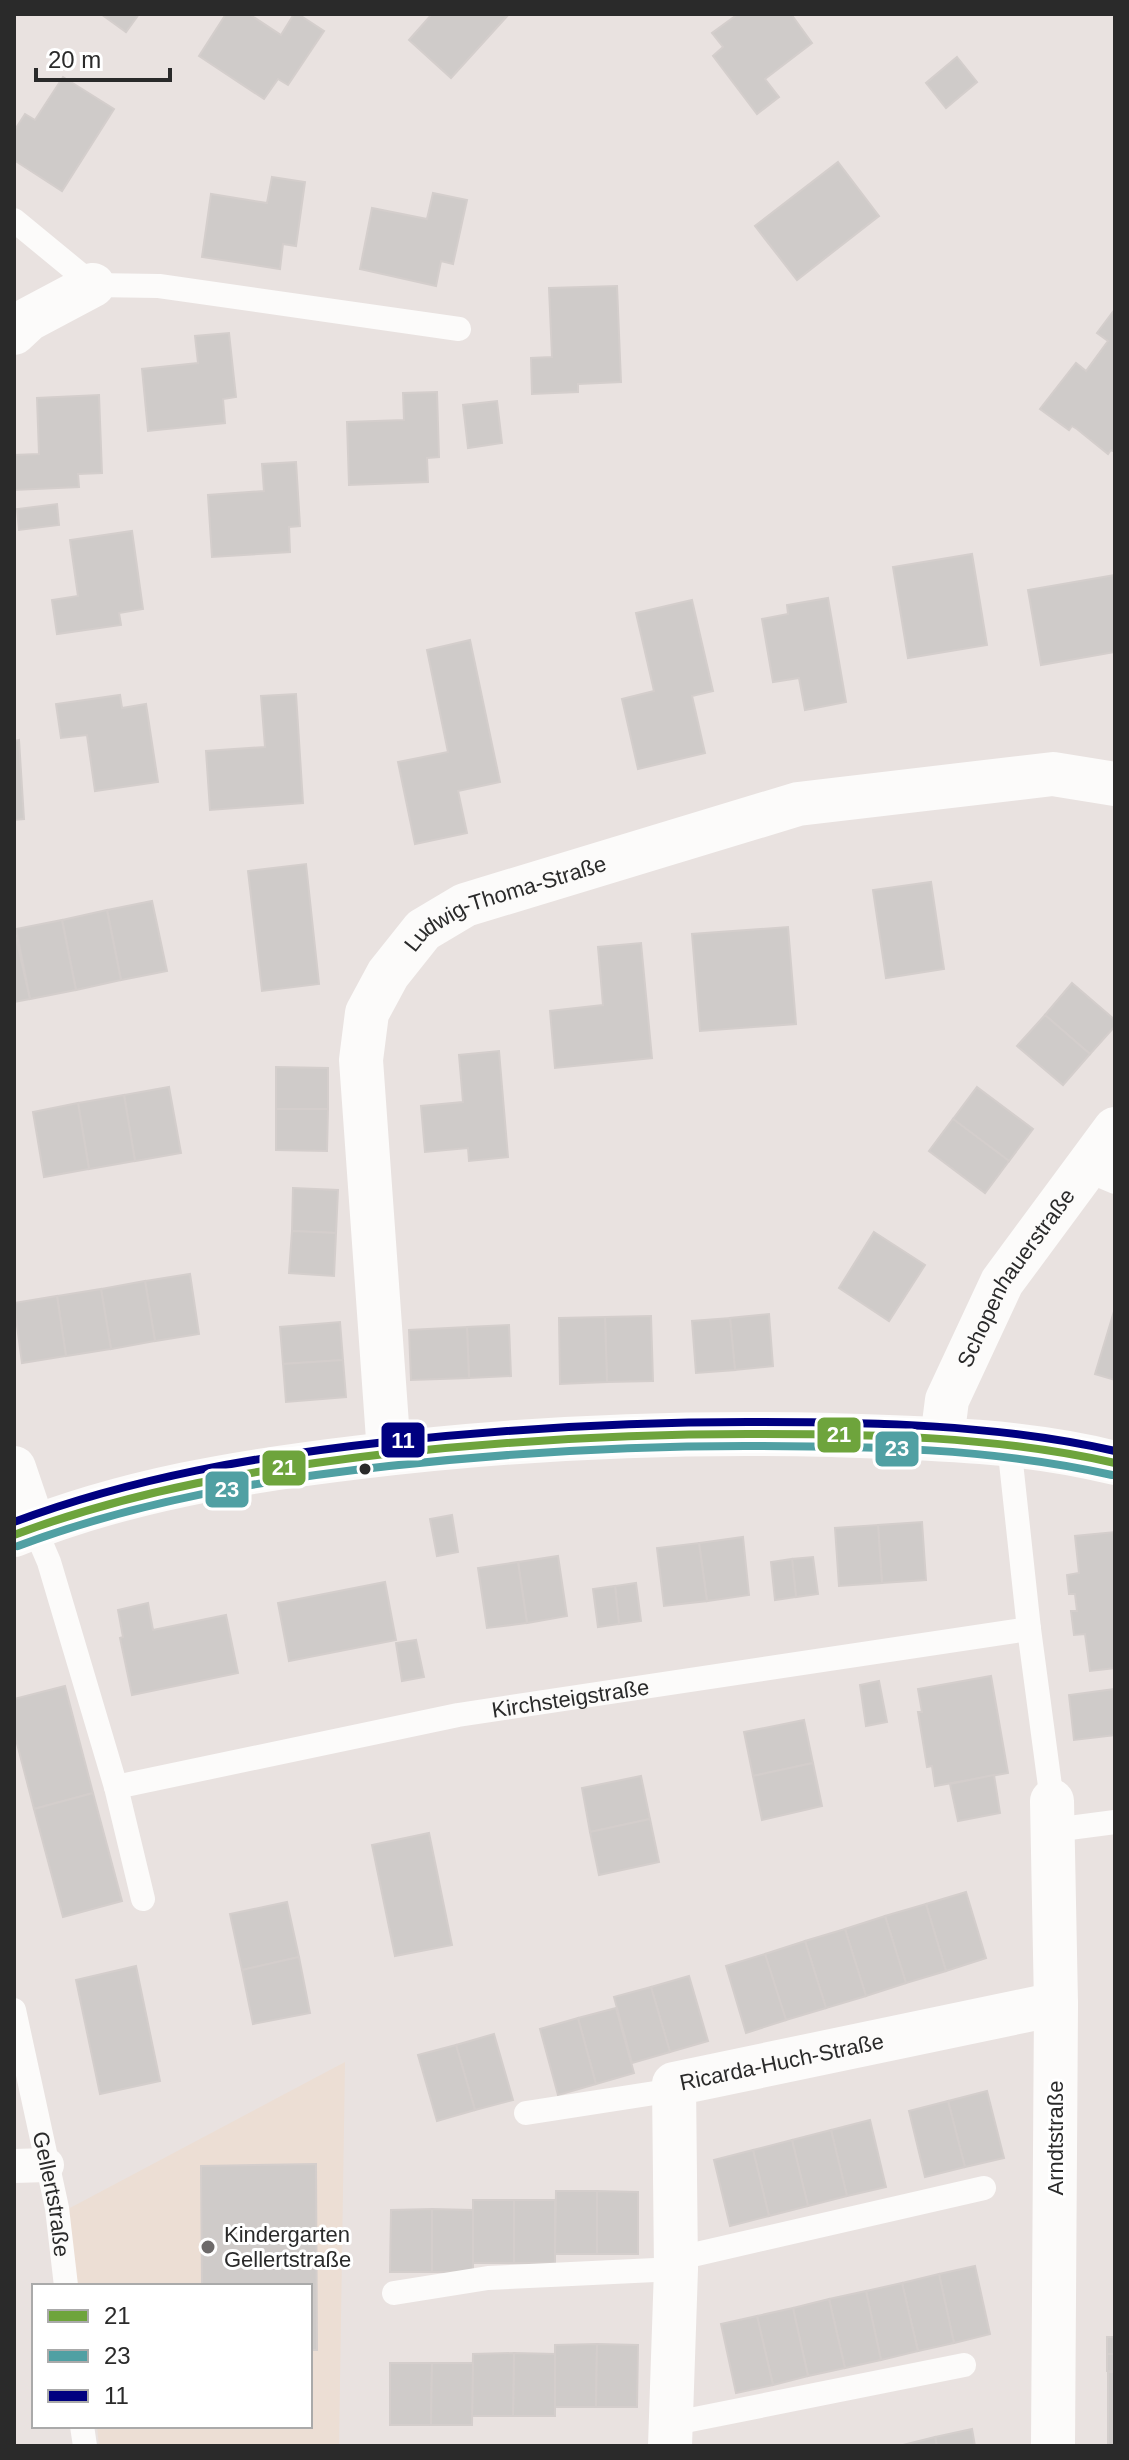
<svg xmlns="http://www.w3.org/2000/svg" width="1129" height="2460" viewBox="0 0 1129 2460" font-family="Helvetica,sans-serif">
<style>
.education{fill:#ecded4}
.building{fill:#cfcbc9;stroke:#d4cecc;stroke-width:2}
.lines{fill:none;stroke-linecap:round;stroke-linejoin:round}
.service{stroke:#fcfbfa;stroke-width:24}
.pedestrian{stroke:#fcfbfa;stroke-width:34}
.minor{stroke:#fcfbfa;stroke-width:44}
.tertiary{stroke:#fcfbfa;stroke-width:44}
.bus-1-casing{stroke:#fff;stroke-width:14}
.bus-2-casing{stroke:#fff;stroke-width:14}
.bus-3-casing{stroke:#fff;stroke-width:14}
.bus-1{stroke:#6ea43c;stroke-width:8}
.bus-2{stroke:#50a0a3;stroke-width:8}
.bus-3{stroke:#000080;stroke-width:8}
.bus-dot{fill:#2a2a2a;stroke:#fff;stroke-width:3}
.poi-dot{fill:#6d6a6a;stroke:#fff;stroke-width:3}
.labels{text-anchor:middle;stroke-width:6;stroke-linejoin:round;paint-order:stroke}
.street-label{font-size:22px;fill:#2a2a2a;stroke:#fff}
.poi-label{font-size:22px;fill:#2a2a2a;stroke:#fff;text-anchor:start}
.line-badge{stroke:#fff;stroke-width:3}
.badge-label{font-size:22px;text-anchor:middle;font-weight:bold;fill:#fff}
</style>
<rect width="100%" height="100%" fill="#e9e2e0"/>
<!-- education -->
<polygon class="education" points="345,2062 339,2446 99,2446 97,2426 310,2426 310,2286 78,2286 68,2209"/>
<!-- building -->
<g class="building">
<polygon points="101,14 139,14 126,32"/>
<polygon points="226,14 249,14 281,35 294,14 298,14 324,31 288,85 278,79 264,99 199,56"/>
<polygon points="432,14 509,14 451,78 409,40"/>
<polygon points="738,14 791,14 812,43 765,79 779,97 757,114 713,56 723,47 712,33"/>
<polygon points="957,57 977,82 946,108 926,83"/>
<polygon points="63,77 114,109 62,191 14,160 14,131 25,114 35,120"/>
<polygon points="838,162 879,216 797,280 755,226"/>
<polygon points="272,177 305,182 296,246 283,244 280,269 202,257 211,194 267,203"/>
<polygon points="433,193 467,200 453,264 441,261 436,286 360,269 372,208 427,219"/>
<polygon points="617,286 621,382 578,384 578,392 532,394 531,358 552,357 549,288"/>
<polygon points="1115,309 1115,452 1111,450 1108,454 1077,429 1072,426 1069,430 1040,409 1076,363 1086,371 1108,341 1097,333"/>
<polygon points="229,333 236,397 223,399 225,423 148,431 142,369 198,363 195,336"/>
<polygon points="437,392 439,457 427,458 428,482 349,485 347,422 404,420 403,393"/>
<polygon points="99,395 102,473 78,474 79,487 14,490 14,455 39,454 37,398"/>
<polygon points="497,401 502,443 468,448 463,405"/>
<polygon points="296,462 300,526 289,527 290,552 212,557 208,495 264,491 262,464"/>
<polygon points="57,504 59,525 19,530 17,509"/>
<polygon points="132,531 143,609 119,613 121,625 57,634 52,600 78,596 70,540"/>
<polygon points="972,554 987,645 908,658 893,567"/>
<polygon points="1115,575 1115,652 1041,665 1028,590"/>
<polygon points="828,598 846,702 805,710 799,678 773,682 762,619 788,614 787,605"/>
<polygon points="692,600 713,691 692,696 705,753 638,769 622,699 654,691 636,613"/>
<polygon points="470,640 500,782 458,791 467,833 415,844 398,762 448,752 427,650"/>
<polygon points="296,694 303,803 210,810 206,751 265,747 261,696"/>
<polygon points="120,695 122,708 146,704 158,782 95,791 87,735 61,738 56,704"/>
<polygon points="19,740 24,819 14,820 14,741"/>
<polygon points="306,864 319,984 262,991 248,871"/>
<polygon points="931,882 944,969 886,978 873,890"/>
<polygon points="152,901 167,971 121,980 107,910"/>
<polygon points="107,910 121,980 76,990 62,920"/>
<polygon points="62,920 76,990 30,999 16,929"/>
<polygon points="788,927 796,1024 700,1031 692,934"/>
<polygon points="14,929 30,999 14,1002"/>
<polygon points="641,943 652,1058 555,1068 550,1011 603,1005 598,947"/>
<polygon points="1072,983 1115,1020 1115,1026 1090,1054 1045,1015"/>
<polygon points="1045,1015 1090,1054 1063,1085 1017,1046"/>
<polygon points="499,1051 508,1157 469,1161 468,1148 425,1152 421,1106 463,1102 459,1055"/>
<polygon points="276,1067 328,1068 328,1109 276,1109"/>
<polygon points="169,1087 181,1153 135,1161 124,1095"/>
<polygon points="977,1087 1033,1129 1009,1161 953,1119"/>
<polygon points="124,1095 135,1161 89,1169 78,1103"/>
<polygon points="78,1103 89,1169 44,1177 33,1112"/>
<polygon points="276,1109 328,1109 327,1151 276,1150"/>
<polygon points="953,1119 1009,1161 985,1193 929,1151"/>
<polygon points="293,1188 338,1190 336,1233 292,1231"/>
<polygon points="292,1231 336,1233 334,1276 289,1273"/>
<polygon points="874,1232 925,1265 889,1321 839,1288"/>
<polygon points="190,1274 199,1334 155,1341 145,1281"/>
<polygon points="145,1281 155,1341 111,1349 101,1289"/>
<polygon points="101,1289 111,1349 66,1356 57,1296"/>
<polygon points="57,1296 66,1356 22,1363 14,1303"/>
<polygon points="1115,1308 1115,1380 1095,1374"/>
<polygon points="769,1314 773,1366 735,1370 730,1318"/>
<polygon points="651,1316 653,1381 607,1382 605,1317"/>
<polygon points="605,1317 607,1382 560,1384 559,1318"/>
<polygon points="730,1318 735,1370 696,1373 692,1321"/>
<polygon points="340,1322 343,1360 283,1364 280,1327"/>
<polygon points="509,1325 511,1376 469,1378 467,1327"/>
<polygon points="467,1327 469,1378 411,1380 409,1330"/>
<polygon points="343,1360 346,1397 286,1402 283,1364"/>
<polygon points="452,1515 458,1552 437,1556 430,1519"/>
<polygon points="922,1522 926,1580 882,1583 878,1525"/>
<polygon points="878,1525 882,1583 839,1586 835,1528"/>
<polygon points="1115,1532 1115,1668 1090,1671 1085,1634 1074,1635 1071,1611 1077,1611 1075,1594 1069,1594 1067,1575 1079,1573 1075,1536"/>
<polygon points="743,1537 749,1595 707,1601 699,1543"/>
<polygon points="699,1543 707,1601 664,1606 657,1548"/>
<polygon points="558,1556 567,1616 527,1623 518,1562"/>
<polygon points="813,1557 818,1594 796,1597 792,1559"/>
<polygon points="792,1559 796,1597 775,1600 771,1562"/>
<polygon points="518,1562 527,1623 487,1628 478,1568"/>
<polygon points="385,1582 396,1640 289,1661 278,1603"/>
<polygon points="636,1583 641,1621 619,1624 615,1586"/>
<polygon points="615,1586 619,1624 598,1627 593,1589"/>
<polygon points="148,1603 153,1630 226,1615 238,1673 132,1695 120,1638 123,1637 118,1610"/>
<polygon points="416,1640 424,1677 402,1681 396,1643"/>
<polygon points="991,1676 1008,1773 935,1786 932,1766 927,1767 918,1712 922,1712 918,1689"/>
<polygon points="879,1681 887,1722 866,1726 860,1685"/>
<polygon points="65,1686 93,1793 34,1809 14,1732 14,1699"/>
<polygon points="1115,1689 1115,1735 1074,1740 1069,1695"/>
<polygon points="804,1720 813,1763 753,1776 744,1732"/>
<polygon points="813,1763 822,1806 762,1820 753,1776"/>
<polygon points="994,1775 1000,1813 958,1821 950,1784"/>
<polygon points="641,1776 650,1819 590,1832 582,1788"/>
<polygon points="93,1793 122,1901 63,1917 34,1809"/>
<polygon points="650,1819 659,1862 599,1875 590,1832"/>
<polygon points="429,1833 452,1945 395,1956 372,1845"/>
<polygon points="966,1892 986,1958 946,1971 926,1904"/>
<polygon points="287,1902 299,1957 242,1970 230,1914"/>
<polygon points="926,1904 946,1971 906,1983 885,1916"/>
<polygon points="885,1916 906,1983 866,1996 845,1929"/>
<polygon points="845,1929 866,1996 826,2008 805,1941"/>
<polygon points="805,1941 826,2008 786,2020 765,1954"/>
<polygon points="765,1954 786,2020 746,2033 726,1966"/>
<polygon points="299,1957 310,2013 253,2024 242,1970"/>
<polygon points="136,1966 160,2081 100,2094 76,1980"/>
<polygon points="689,1976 708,2041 670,2052 651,1987"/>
<polygon points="651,1987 670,2052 632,2063 614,1997"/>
<polygon points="616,2008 634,2073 596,2084 578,2018"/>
<polygon points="578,2018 596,2084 558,2095 540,2029"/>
<polygon points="494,2034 513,2100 475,2110 456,2045"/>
<polygon points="456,2045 475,2110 437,2121 418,2055"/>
<polygon points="987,2091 1004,2158 965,2167 948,2101"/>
<polygon points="948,2101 965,2167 925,2177 909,2111"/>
<polygon points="870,2120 886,2187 847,2196 831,2130"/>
<polygon points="831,2130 847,2196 808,2206 792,2140"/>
<polygon points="792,2140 808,2206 769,2216 753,2150"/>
<polygon points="753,2150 769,2216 730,2226 714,2160"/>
<polygon points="316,2164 317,2350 310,2350 310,2286 202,2286 201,2166"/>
<polygon points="556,2191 597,2191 597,2254 555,2254"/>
<polygon points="597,2191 638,2192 638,2254 597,2254"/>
<rect x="473" y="2200" width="41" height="63"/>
<rect x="514" y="2200" width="41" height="63"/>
<polygon points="432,2209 432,2272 390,2272 391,2210"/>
<polygon points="432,2209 473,2210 473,2272 432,2272"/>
<polygon points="975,2266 990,2334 954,2343 939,2274"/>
<polygon points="939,2274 954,2343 918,2351 902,2283"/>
<polygon points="902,2283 918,2351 881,2360 866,2291"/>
<polygon points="866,2291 881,2360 845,2368 829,2299"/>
<polygon points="829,2299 845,2368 808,2376 793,2308"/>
<polygon points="793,2308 808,2376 773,2385 757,2316"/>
<polygon points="757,2316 773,2385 736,2393 721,2324"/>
<rect x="1107" y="2337" width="8" height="17"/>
<polygon points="597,2344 596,2407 555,2407 555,2345"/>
<polygon points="597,2344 638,2345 637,2407 596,2407"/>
<polygon points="514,2353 555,2354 555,2416 513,2416"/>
<polygon points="514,2353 513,2416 472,2416 473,2354"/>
<rect x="1107" y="2354" width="8" height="17"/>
<polygon points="390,2363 432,2363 431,2425 390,2425"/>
<polygon points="432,2363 473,2363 472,2425 431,2425"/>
<rect x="1108" y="2372" width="7" height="74"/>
<polygon points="972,2429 975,2446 937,2446 935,2437"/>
<polygon points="935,2437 937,2446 899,2446"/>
</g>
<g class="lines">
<!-- service -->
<g class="service">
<polyline points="14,220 93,285 159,286 459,329"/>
<polyline points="1084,1169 1115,1182"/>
<polyline points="1009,1444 1029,1629 1052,1801"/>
<path id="s1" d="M34 1527 49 1562 116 1787 458 1715 1029 1629"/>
<polyline points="116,1787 143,1899"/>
<polyline points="1054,1830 1115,1822"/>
<path id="s2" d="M14 2010 57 2208 66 2286"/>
<polyline points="526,2113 674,2090"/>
<polyline points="675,2259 984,2188"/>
<polyline points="394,2293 488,2278 676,2269"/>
<polyline points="670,2424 964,2365"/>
<polyline points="82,2426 85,2446"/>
</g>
<!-- pedestrian -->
<polyline class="pedestrian" points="14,2166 47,2165"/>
<!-- minor -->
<g class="minor">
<polyline points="14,333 29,319 93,285"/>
<path id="s3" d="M942 1439 947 1400 1002 1282 1115 1129"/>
<path id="s4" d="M389 1453 361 1060 367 1013 388 974 423 930 465 905 798 804 1053 774 1115 784"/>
<polyline points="14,1468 34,1527"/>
<polyline points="1052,1801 1056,2004 1053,2446"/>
<path id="s5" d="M670 2446 676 2269 674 2084 1056 2004"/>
</g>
<!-- tertiary -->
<path class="tertiary" d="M14 1535C125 1490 243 1471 361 1457 517 1438 675 1431 832 1435 927 1438 1023 1440 1115 1463"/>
<!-- bus-1 casing -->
<g class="bus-1-casing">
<path id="bus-1" d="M14 1535C134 1490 258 1469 385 1454 506 1441 627 1434 748 1434 871 1434 995 1436 1115 1463"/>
</g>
<!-- bus-2 casing -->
<g class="bus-2-casing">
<path id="bus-2" d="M18 1546C138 1501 262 1480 389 1466 508 1453 626 1446 745 1446 868 1446 992 1448 1112 1475"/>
</g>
<!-- bus-3 casing -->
<g class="bus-3-casing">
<path id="bus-3" d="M14 1522C134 1477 259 1456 386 1442 506 1429 627 1422 748 1422 870 1422 995 1424 1115 1451"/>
</g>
<!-- bus-1 -->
<use href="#bus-1" class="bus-1"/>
<!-- bus-2 -->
<use href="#bus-2" class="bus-2"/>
<!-- bus-3 -->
<use href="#bus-3" class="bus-3"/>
</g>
<!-- markers -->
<circle class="bus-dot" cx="365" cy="1469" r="7"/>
<circle class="poi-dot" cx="208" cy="2247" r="8"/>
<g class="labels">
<!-- street labels -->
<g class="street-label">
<text dy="8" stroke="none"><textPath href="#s4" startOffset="628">Ludwig-Thoma-Straße</textPath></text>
<text dy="8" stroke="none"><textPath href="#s3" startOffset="180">Schopenhauerstraße</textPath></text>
<text dy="8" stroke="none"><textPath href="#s1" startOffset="736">Kirchsteigstraße</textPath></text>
<text dy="8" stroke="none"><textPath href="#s5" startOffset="472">Ricarda-Huch-Straße</textPath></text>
<text transform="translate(1055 2138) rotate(-90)" y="8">Arndtstraße</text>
<text dy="8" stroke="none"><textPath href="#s2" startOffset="188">Gellertstraße</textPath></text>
</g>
<!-- poi labels -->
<g class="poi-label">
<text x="224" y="2242">Kindergarten<tspan x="224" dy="25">Gellertstraße</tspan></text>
</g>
</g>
<g class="line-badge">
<rect x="816" y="1416" width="46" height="38" rx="8" fill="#6ea43c"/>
<rect x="380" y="1421" width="46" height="38" rx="8" fill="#000080"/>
<rect x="874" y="1430" width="46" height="38" rx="8" fill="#50a0a3"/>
<rect x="261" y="1449" width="46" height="38" rx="8" fill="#6ea43c"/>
<rect x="204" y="1470" width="46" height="39" rx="8" fill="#50a0a3"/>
</g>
<g class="badge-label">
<text x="839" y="1442">21</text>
<text x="403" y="1448">11</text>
<text x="897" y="1456">23</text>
<text x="284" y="1475">21</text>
<text x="227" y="1497">23</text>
</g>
<!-- border -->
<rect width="1129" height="2460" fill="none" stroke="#2a2a2a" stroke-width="32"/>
<!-- legend -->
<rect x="32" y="2284" width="280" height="144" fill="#ffffff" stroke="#aaaaaa" stroke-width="2"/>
<rect x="48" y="2310" width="40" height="12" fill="#6ea43c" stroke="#aaaaaa" stroke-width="2"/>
<text x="104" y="2324" font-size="24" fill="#2a2a2a">21</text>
<rect x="48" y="2350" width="40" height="12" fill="#50a0a3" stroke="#aaaaaa" stroke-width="2"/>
<text x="104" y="2364" font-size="24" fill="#2a2a2a">23</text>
<rect x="48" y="2390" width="40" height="12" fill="#000080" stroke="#aaaaaa" stroke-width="2"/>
<text x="104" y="2404" font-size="24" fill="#2a2a2a">11</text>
<!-- scale -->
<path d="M36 68v12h134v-12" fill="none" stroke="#2a2a2a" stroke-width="4"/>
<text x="48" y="68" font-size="24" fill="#2a2a2a" stroke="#ffffff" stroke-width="6" paint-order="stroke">20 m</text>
</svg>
